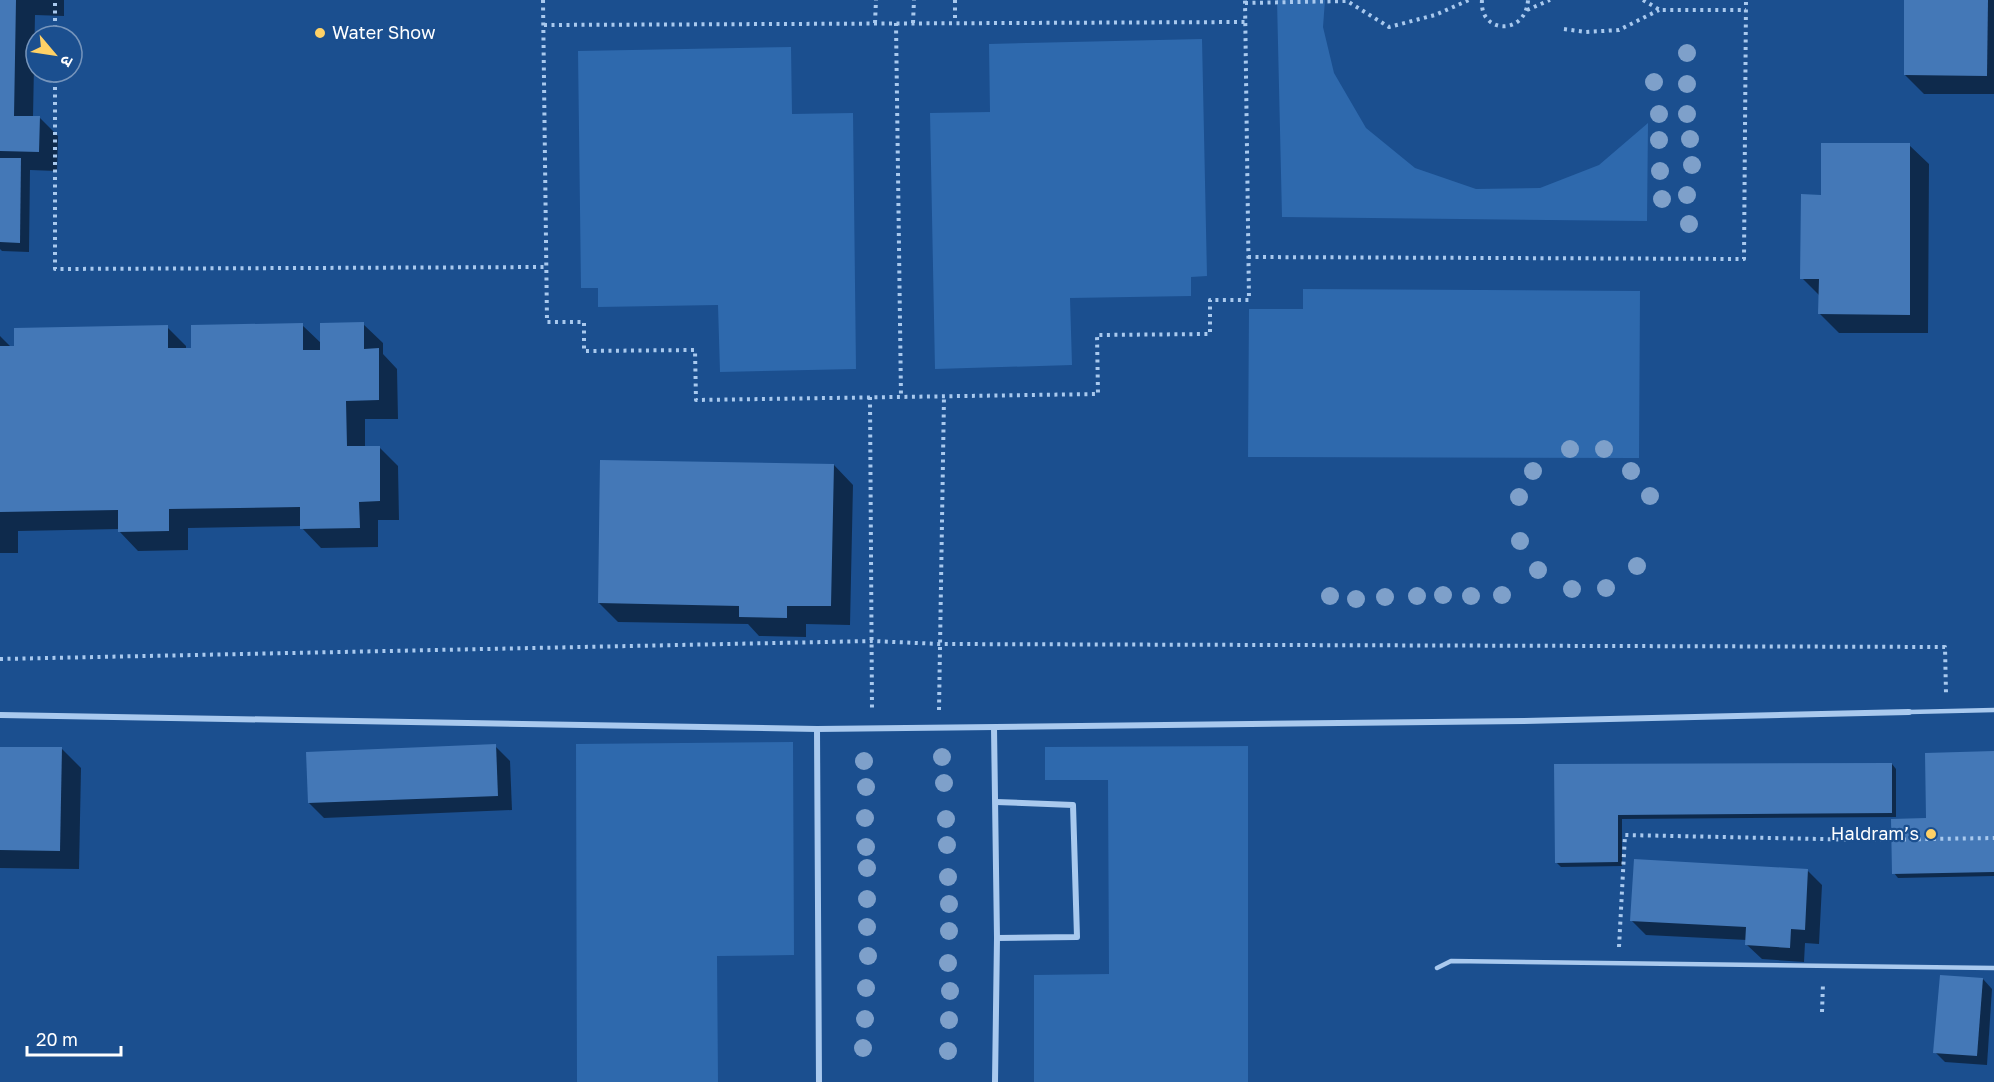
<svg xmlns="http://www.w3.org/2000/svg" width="1994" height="1082" viewBox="0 0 1994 1082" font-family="'Golos Text','Noto Sans Devanagari',sans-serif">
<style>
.green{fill:#2e69ad}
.shadow{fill:#0007}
.building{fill:#4478b7}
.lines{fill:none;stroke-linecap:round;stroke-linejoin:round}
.path{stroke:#a9c9ee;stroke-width:4;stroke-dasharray:3 4.5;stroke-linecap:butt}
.lane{stroke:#a9c9ee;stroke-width:4.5}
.street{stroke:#a9c9ee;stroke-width:6}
.tree{fill:#7ea0ca}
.poi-dot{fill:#ffd166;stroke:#1b4f8f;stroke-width:2}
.labels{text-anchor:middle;stroke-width:4.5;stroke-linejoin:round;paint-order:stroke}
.poi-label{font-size:18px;fill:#fff;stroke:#1b4f8f;text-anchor:start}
</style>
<rect width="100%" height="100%" fill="#1b4f8f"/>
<!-- green -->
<g class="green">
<polygon points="1277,0 1325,0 1323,27 1334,73 1366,128 1415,168 1476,189 1540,188 1599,165 1648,123 1647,221 1282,217"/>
<polygon points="1202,39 1207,276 1191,277 1191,296 1070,298 1072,365 935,369 930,113 990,112 989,44"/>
<polygon points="791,47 792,114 853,113 856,369 720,372 718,305 598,307 598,288 581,288 578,51"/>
<polygon points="1303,289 1640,291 1639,458 1248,457 1249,309 1303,309"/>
<polygon points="793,742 794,955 717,956 718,1082 577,1082 576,744"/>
<polygon points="1248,746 1248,1082 1034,1082 1034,975 1109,974 1108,780 1045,780 1045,747"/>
</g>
<!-- shadow -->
<g class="shadow">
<polygon points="0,0 64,0 64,16 35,15 33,117 39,117 58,136 57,171 30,170 29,252 2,251 0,249"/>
<polygon points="1906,0 1994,0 1994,94 1924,94 1905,75"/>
<polygon points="1909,145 1929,164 1928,333 1839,333 1820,314 1820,296 1802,278 1823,196"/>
<polygon points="363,324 383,343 383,354 397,369 398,419 365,419 365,447 379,447 398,466 399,520 378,520 378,547 321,548 302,528 302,526 188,528 188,550 138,551 119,531 119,529 18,531 18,553 0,553 0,336 12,348 167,327 186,346 186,350 302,325 322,344"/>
<polygon points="834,465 853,485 850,625 806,624 806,637 759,636 748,624 618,622 599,603"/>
<polygon points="495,746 510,761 512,810 324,818 309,803"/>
<polygon points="0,748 62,749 81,768 79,869 0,868"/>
<polygon points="1994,752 1994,876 1898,878 1894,873 1928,820"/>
<polygon points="1892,764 1896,769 1896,817 1622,819 1622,866 1561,867 1556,862 1556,766"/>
<polygon points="1807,870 1822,885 1819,944 1805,943 1804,962 1762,959 1747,945 1747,940 1646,935 1631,920"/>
<polygon points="1983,979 1992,989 1987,1065 1945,1062 1935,1052"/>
</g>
<!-- building -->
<g class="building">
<polygon points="0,0 16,0 14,116 40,116 39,152 0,151"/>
<polygon points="1904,0 1988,0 1987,76 1904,75"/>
<polygon points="1821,143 1910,143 1910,315 1818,314 1819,279 1800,279 1801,194 1821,195"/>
<polygon points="0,158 21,158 20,243 0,242"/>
<polygon points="364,322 364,349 379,348 379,400 346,401 347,446 380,446 380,501 359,502 360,528 300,529 300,507 169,509 169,531 118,532 118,510 0,512 0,346 14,346 14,328 168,325 168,348 191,348 191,325 303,323 303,350 320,350 320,323"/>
<polygon points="600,460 834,464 831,606 787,606 787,618 739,617 739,606 598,603"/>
<polygon points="496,744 498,796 308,803 306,752"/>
<polygon points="0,747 62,747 60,851 0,850"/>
<polygon points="1994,751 1994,872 1892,874 1891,819 1926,818 1925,753"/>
<polygon points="1892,763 1892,813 1618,815 1618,862 1555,863 1554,764"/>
<polygon points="1634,859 1808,869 1805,930 1791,929 1790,948 1745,945 1746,927 1630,921"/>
<polygon points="1940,975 1983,978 1977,1056 1933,1053"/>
</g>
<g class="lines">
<!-- path -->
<g class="path">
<polyline points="543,0 547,322 584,322 584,351 695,350 696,400 1098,394 1097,335 1210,334 1210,300 1249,300 1245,0"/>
<polyline points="955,0 955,22"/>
<path d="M1482 0C1479 34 1526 36 1528 0"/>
<polyline points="1643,0 1660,10 1746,10"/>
<polyline points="1245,3 1347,1 1389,27 1435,15 1469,0"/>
<polyline points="1527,10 1550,0"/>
<polyline points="875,23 876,0"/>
<polyline points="896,23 901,397"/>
<polyline points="913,23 914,0"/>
<polyline points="544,25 1245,22"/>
<polyline points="1564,29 1586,32 1619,30 1659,10"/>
<polyline points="55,36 55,0"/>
<polyline points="55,72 55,269 546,267"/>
<polyline points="1248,257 1744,259 1746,0"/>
<polyline points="870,397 872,710"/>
<polyline points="0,659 872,641 940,644 1945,647 1946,693"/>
<polyline points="939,710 944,396"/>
<polyline points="1619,947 1625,835 1868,840 1994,838"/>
<polyline points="1822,1012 1823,983"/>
</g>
<!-- lane -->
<g class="lane">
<polyline points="1909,712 1994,710"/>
<polyline points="1437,968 1451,961 1994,968"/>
</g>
<!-- street -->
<g class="street">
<polyline points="0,715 817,729 1524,721 1909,712"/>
<polyline points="994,728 997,938 995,1082"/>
<polyline points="817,729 819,1082"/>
<polyline points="996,802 1073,805 1077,937 997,938"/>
</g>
</g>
<!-- trees -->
<g class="tree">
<circle cx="1687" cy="53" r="9"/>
<circle cx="1654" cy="82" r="9"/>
<circle cx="1687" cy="84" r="9"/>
<circle cx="1659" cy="114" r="9"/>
<circle cx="1687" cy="114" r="9"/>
<circle cx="1690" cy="139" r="9"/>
<circle cx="1659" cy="140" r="9"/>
<circle cx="1692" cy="165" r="9"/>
<circle cx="1660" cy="171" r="9"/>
<circle cx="1687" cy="195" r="9"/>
<circle cx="1662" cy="199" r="9"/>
<circle cx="1689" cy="224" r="9"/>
<circle cx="1570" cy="449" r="9"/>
<circle cx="1604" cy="449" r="9"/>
<circle cx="1533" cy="471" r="9"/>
<circle cx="1631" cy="471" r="9"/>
<circle cx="1650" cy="496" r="9"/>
<circle cx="1519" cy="497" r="9"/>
<circle cx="1520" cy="541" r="9"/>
<circle cx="1637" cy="566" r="9"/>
<circle cx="1538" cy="570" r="9"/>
<circle cx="1606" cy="588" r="9"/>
<circle cx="1572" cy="589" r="9"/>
<circle cx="1443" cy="595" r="9"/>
<circle cx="1502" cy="595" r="9"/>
<circle cx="1330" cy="596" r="9"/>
<circle cx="1417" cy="596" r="9"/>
<circle cx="1471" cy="596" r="9"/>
<circle cx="1385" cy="597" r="9"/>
<circle cx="1356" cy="599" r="9"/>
<circle cx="942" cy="757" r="9"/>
<circle cx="864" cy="761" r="9"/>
<circle cx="944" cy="783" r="9"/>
<circle cx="866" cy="787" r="9"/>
<circle cx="865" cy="818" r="9"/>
<circle cx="946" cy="819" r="9"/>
<circle cx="947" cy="845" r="9"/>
<circle cx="866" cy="847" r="9"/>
<circle cx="867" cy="868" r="9"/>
<circle cx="948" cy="877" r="9"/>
<circle cx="867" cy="899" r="9"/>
<circle cx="949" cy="904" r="9"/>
<circle cx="867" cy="927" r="9"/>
<circle cx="949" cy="931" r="9"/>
<circle cx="868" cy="956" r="9"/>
<circle cx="948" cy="963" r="9"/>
<circle cx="866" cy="988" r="9"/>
<circle cx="950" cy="991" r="9"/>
<circle cx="865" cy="1019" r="9"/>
<circle cx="949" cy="1020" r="9"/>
<circle cx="863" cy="1048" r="9"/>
<circle cx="948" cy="1051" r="9"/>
</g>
<!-- markers -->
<g class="poi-dot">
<circle cx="320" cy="33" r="6"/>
<circle cx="1931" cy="834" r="6"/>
</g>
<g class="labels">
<!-- poi labels -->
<g class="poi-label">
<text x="332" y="39">Water Show</text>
<text x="1919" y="840" text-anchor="end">Haldram’s</text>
</g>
</g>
<!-- north arrow -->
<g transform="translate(54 54) rotate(119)"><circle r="28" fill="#1b4f8f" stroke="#7695bc" stroke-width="1.5"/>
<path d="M0-4.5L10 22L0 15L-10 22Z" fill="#ffd166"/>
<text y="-9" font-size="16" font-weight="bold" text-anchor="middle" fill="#ffffff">उ</text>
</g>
<!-- scale -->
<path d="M27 1046v9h94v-9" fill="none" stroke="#ffffff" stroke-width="3"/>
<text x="36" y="1046" font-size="18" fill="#ffffff" stroke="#1b4f8f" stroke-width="4.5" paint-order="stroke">20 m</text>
</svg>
